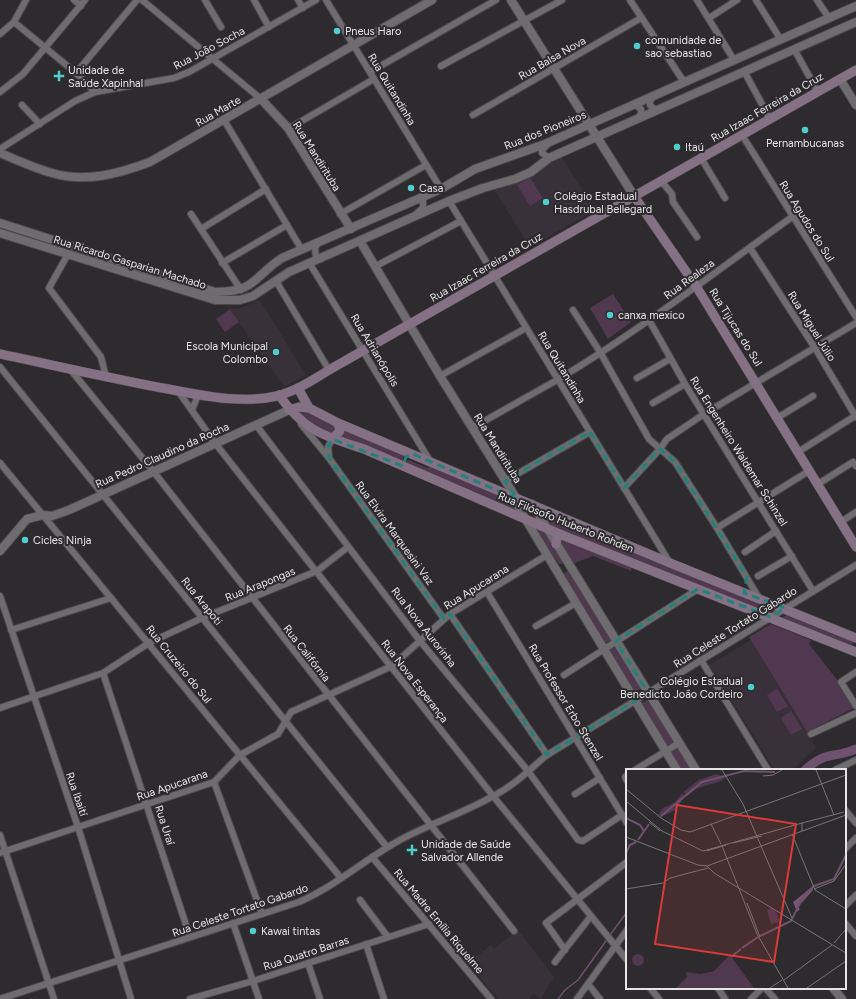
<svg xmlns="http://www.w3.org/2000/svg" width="856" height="999" viewBox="0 0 856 999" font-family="Figtree,sans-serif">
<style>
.built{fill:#393139}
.green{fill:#50384f}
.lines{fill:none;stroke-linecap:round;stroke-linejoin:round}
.stream{stroke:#6d516d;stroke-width:1.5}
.river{stroke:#6d516d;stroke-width:9}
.minor-casing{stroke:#4c494c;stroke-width:8}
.tertiary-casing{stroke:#4c494c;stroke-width:10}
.secondary-casing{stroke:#4c494c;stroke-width:10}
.minor{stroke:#6f6c6f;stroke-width:6}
.tertiary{stroke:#6f6c6f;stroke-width:8}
.secondary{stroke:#847184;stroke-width:9}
.marked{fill:none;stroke:#24817a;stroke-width:3;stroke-dasharray:8 5;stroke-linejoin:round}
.poi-dot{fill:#52cdce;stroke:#2d2b2d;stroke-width:1.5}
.labels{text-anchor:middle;stroke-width:4;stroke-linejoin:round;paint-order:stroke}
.poi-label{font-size:11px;fill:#e6e4e6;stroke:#2d2b2d;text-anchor:start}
.street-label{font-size:11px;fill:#e6e4e6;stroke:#2d2b2d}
.inset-river{fill:none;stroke:#6d516d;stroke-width:2}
.inset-road{fill:none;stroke:#777577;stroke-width:1}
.view{fill:#d83b3b;fill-opacity:0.15;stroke:#d83b3b;stroke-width:2}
.inset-edge{fill:none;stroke:#e6e4e6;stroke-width:2}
</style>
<rect width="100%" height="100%" fill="#2d2b2d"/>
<!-- built -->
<g class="built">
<polygon points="562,157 595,210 530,247 493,188"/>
<polygon points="260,300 306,375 284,387 230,309 241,308"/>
<polygon points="751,640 816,748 792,770 775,770 709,665"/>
<polygon points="518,930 554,977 541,999 533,994 529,999 498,999 468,963 491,945 494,949"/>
</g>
<!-- green -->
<g class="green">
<polygon points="530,177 543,198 530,206 517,185"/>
<polygon points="613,294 631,322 608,339 590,308"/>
<polygon points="230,309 239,322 225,332 216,319"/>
<polygon points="299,407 336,426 333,434 316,427 295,411"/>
<polygon points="344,429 405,455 401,462 340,440"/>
<polygon points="409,460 427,468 431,466 512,502 519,513 407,465 406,462"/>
<polygon points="540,513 773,607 766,612 545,525"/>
<polygon points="534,527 543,531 563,562 562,564 559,564"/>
<polygon points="560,538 632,567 631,571 593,556 572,564 559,540"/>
<polygon points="568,571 611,638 609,642 604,643 563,574"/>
<polygon points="788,614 854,642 851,645 781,618"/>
<polygon points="771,624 811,640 809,644 838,681 854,708 807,732 749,637"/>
<polygon points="614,646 642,688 634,693 609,650"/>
<polygon points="777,689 788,706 777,712 767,695"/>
<polygon points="649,699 673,741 671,744 666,745 641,704"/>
<polygon points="791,711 802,729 791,735 781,718"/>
<polygon points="677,748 679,749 693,770 680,770 671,753"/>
</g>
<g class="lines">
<!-- stream -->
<g class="stream">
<polyline points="610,935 627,912"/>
<polyline points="558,999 565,990 578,980 606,941"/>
</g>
<!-- river -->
<path class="river" d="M805 770C827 750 833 759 856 749"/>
<!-- minor casing -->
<g class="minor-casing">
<g id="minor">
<polyline points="74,0 81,6"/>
<polyline points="142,0 261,99"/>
<polyline points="205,0 221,27"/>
<polyline points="254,0 269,27"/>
<polyline points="298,0 303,8"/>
<polyline points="326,0 441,189"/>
<polyline points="630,0 684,82"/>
<polyline points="697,0 734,60"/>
<polyline points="756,0 781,40"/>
<polyline points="817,0 829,18"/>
<polyline points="709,18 737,0"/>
<polyline points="14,22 76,73 95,92"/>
<polyline points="0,34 14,22 26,0"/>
<polyline points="794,49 818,92"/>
<polyline points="441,66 562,0"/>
<polyline points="744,71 770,119"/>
<polyline points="370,72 496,0"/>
<polyline points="76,73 137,0"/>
<polyline points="0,92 23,74 85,0"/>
<polyline points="654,96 650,101 650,105 656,111"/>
<polyline points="634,104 641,109 641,114 637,119"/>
<polyline points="22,105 40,124"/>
<polyline points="473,115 641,18"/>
<polyline points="224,120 302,250"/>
<polyline points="288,129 374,79"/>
<polyline points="742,135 856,317"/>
<polyline points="547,145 542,150 542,153 549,158"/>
<polyline points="0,149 75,101 95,92 174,78 189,72 316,0"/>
<polyline points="701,158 725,198"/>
<polyline points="661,181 672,194 673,202 697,237"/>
<polyline points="449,201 670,563"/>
<polyline points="417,213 423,208 423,201 421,198"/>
<polyline points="191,214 241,290"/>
<polyline points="340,214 426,165"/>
<polyline points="201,229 266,189"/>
<polyline points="318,243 315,248 316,257 321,259"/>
<polyline points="750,248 815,348 856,417"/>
<polyline points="68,254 49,288 101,357 106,377"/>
<polyline points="222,263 287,225"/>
<polyline points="310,264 430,461"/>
<polyline points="376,266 461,221"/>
<polyline points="276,281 329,370"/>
<polyline points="573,310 600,352 649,439 675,462 717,528 759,598"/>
<polyline points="649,320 685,384 813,591"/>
<polyline points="0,367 387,847"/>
<polyline points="70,369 153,471 514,931"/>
<polyline points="440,376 526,328"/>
<polyline points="637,378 670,359"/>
<polyline points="178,391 215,443 493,796 627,960"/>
<polyline points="653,403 685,384"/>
<polyline points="192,410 198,395"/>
<polyline points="777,418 813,396"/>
<polyline points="301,424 329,458 444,619"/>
<polyline points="256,425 420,641 528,771 578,840 583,841 622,815"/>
<path d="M472 428C500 412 529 396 557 380 639 331 715 272 792 217"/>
<polyline points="798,452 855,416"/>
<polyline points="329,456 328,447 332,439"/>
<polyline points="0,463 341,878"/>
<polyline points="505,481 590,432"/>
<polyline points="818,484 853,462 856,466"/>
<polyline points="624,488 660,449 667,439 704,414 856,323"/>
<polyline points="841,522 856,512"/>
<polyline points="717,528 809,471"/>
<polyline points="745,552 776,531"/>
<polyline points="758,576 792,556"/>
<polyline points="487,592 627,823"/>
<polyline points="0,596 78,827 131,999"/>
<polyline points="450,614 547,755"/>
<polyline points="536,626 576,603"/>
<polyline points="11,630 111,598"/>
<polyline points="701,660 768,770"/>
<polyline points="856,672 841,682 856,706"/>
<polyline points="103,673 190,937"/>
<polyline points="564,675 698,589"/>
<polyline points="0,708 103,673 149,643 202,618 317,571 348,547"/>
<polyline points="811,734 856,713"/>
<polyline points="635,770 679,743"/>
<polyline points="835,770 856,760"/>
<polyline points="627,775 625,777 627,781"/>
<polyline points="214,782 262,914"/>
<polyline points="575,794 600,778"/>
<polyline points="845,810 856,823"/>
<polyline points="0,835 54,999"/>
<polyline points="845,849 856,838"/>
<polyline points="0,853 214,782 240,755 278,734 291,712 392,666 450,614 547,555"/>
<polyline points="372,857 491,999"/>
<polyline points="360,900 388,937"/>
<polyline points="845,906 856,895"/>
<polyline points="233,923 259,999"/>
<polyline points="845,923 856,936"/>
<polyline points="366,944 384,999"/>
<polyline points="565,950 546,923 627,862"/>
<polyline points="555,962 591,916"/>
<polyline points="308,963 320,999"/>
<polyline points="588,984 600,999"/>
<polyline points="650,988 659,999"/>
<polyline points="718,988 725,999"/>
<polyline points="765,988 775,999"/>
<path d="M0 999 299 902C336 886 365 859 400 840 433 822 470 811 502 791 518 782 532 767 547 755L856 565"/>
<polyline points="190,999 253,981 429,924"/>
<polyline points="577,999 627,930"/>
<polyline points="751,999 762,988"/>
</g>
</g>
<!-- tertiary casing -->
<g class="tertiary-casing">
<g id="tertiary">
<polyline points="511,0 634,196"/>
<polyline points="840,79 856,105"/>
<polyline points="261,99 288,128 351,229"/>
<path d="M0 153C17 160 34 168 52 173 85 183 118 174 150 162L432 0"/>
<path d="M0 223 215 292C256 292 253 277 282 258L441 189 475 169 545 144 856 6"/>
<polyline points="0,233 215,300 240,300 253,296 289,272 449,201 483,188 515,179 531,172 549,158 856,22"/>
<polyline points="360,241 440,376 516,498 517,504 526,520 677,770"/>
<polyline points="532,504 696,770"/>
<polyline points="0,551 27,519 43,515 52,516 69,510 289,410"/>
<polyline points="833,988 842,999"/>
</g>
</g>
<!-- secondary casing -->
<g class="secondary-casing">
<g id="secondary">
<polyline points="634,196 696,286 856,547"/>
<path d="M0 354C52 365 105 377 157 387 197 394 237 405 277 396 296 391 313 380 329 370L856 70"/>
<polyline points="298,388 309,408 338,423 670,563 856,638"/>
<path d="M279 395C304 431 324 436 364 449L562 535 856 652"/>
<polyline points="289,410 299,407 309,408"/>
<polyline points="332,439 340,431 338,423"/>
<polyline points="556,544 557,537 562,535"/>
</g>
</g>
<!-- minor -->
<use href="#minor" class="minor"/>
<!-- tertiary -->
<use href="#tertiary" class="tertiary"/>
<!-- secondary -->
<use href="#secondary" class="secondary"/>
</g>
<!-- marked area -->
<path class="marked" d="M590 432 624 488 660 449 675 462 747 577 744 593 785 608 771 617 698 589 616 641 648 693 547 755 450 614 444 619 329 458 328 447 332 439 403 466 406 457 413 454 517 499 505 481Z"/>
<!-- markers -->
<g class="poi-dot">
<circle cx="337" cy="31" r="4"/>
<circle cx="637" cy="46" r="4"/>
<path d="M57 70h4v4h4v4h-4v4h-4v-4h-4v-4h4z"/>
<circle cx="805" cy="130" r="4"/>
<circle cx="677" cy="147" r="4"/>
<circle cx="411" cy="188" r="4"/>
<circle cx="546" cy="202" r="4"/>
<circle cx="610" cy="315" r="4"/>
<circle cx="276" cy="352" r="4"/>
<circle cx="25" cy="540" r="4"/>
<circle cx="751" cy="687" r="4"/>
<path d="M410 844h4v4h4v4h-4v4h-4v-4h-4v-4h4z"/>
<circle cx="253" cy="931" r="4"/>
</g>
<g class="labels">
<!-- poi labels -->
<g class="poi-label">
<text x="345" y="35">Pneus Haro</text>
<text x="645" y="44">comunidade de<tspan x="645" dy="13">sao sebastiao</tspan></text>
<text x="68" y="74">Unidade de<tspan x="68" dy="13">Saúde Xapinhal</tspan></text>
<text x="805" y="147" text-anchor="middle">Pernambucanas</text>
<text x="685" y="151">Itaú</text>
<text x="419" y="192">Casa</text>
<text x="554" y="200">Colégio Estadual<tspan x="554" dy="13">Hasdrubal Bellegard</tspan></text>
<text x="618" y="319">canxa mexico</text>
<text x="268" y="350" text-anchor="end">Escola Municipal<tspan x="268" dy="13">Colombo</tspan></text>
<text x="33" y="544">Cicles Ninja</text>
<text x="743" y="685" text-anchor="end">Colégio Estadual<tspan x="743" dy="13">Benedicto João Cordeiro</tspan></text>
<text x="421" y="848">Unidade de Saúde<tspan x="421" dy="13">Salvador Allende</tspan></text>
<text x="261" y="935">Kawai tintas</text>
</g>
<!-- street labels -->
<g class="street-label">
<text transform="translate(209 48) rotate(-28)" y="4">Rua João Socha</text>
<text transform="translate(552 58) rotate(-30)" y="4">Rua Balsa Nova</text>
<text transform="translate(392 89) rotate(59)" y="4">Rua Quitandinha</text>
<text transform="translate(767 107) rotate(-30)" y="4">Rua Izaac Ferreira da Cruz</text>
<text transform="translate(218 111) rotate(-30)" y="4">Rua Marte</text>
<text transform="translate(545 130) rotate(-22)" y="4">Rua dos Pioneiros</text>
<text transform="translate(317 156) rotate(58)" y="4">Rua Mandirituba</text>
<text transform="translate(807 221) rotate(58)" y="4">Rua Agudos do Sul</text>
<text transform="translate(130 262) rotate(17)" y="4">Rua Ricardo Gasparian Machado</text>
<text transform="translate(486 267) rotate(-30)" y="4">Rua Izaac Ferreira da Cruz</text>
<text transform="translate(689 279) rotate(-36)" y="4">Rua Realeza</text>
<text transform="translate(812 326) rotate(58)" y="4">Rua Miguel Júlio</text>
<text transform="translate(736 327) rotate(58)" y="4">Rua Tijucas do Sul</text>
<text transform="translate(375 350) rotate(59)" y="4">Rua Adrianópolis</text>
<text transform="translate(562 367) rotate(59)" y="4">Rua Quitandinha</text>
<text transform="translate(498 448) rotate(58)" y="4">Rua Mandirituba</text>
<text transform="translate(739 451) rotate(58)" y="4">Rua Engenheiro Waldemar Schinzel</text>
<text transform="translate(162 455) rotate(-24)" y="4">Rua Pedro Claudino da Rocha</text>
<text transform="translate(566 522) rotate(22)" y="4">Rua Filósofo Huberto Rohden</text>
<text transform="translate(395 533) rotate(54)" y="4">Rua Elvira Marquesini Vaz</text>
<text transform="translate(260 584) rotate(-22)" y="4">Rua Arapongas</text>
<text transform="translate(476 587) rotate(-32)" y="4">Rua Apucarana</text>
<text transform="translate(202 601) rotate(51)" y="4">Rua Arapoti</text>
<text transform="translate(424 627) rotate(52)" y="4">Rua Nova Aurorinha</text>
<text transform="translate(735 627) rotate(-32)" y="4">Rua Celeste Tortato Gabardo</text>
<text transform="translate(307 653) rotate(52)" y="4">Rua Califórnia</text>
<text transform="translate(179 664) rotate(51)" y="4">Rua Cruzeiro do Sul</text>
<text transform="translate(415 681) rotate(52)" y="4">Rua Nova Esperança</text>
<text transform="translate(566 702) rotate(59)" y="4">Rua Professor Erbo Stenzel</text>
<text transform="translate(172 785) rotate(-19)" y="4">Rua Apucarana</text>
<text transform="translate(77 794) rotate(71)" y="4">Rua Ibaití</text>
<text transform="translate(165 825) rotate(72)" y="4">Rua Uraí</text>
<text transform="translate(240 910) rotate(-19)" y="4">Rua Celeste Tortato Gabardo</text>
<text transform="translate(439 921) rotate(50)" y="4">Rua Madre Emília Riquelme</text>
<text transform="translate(306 953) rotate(-18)" y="4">Rua Quatro Barras</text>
</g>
</g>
<!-- overview -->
<g transform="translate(626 769)">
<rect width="220" height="220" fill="#2d2b2d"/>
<path d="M90 5 100 8 95 12 70 20 61 27 57 23 73 11ZM56 24 59 27 49 41 35 48 32 46 36 40 49 33ZM145 139 150 143 154 153 145 155 141 141ZM6 191a6 6 0 1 1 12 0a6 6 0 1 1-12 0ZM104 186 128 219H50L61 208 60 203 75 205 88 202Z" fill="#50384f"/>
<path d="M186 118 187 121 172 138 174 140 171 143 167 133Z" fill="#745774"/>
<path class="inset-river" d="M35 47 76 13 118 2 149 3M0 49 14 56 18 62M12 71 23 55M0 84 4 76 10 73M134 167 165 152 178 126 188 117 208 110 220 86M116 179 132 168M105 188 115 180"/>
<path class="inset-road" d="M96 1 117 35 135 77M190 1 208 46M137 7 147 6 156 1M0 20 35 49 55 61 64 63 220 6M0 32 36 62 77 82 176 54M23 53 34 62M85 55 95 75M176 62V54L218 43M166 65 189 121 220 140M0 68 72 96 81 97 220 46M107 74 136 67M96 77 131 165 162 219M135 77 166 149M81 82 100 76M81 97 88 104 220 184M0 120 37 114 44 109 82 99M188 120 208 112 220 95M121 134 134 168M208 174 220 160M158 211 206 176M144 219 156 211M181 219 220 192"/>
<path class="view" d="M51 36 170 55 148 193 29 175Z"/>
<rect width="220" height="220" class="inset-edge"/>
</g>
</svg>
